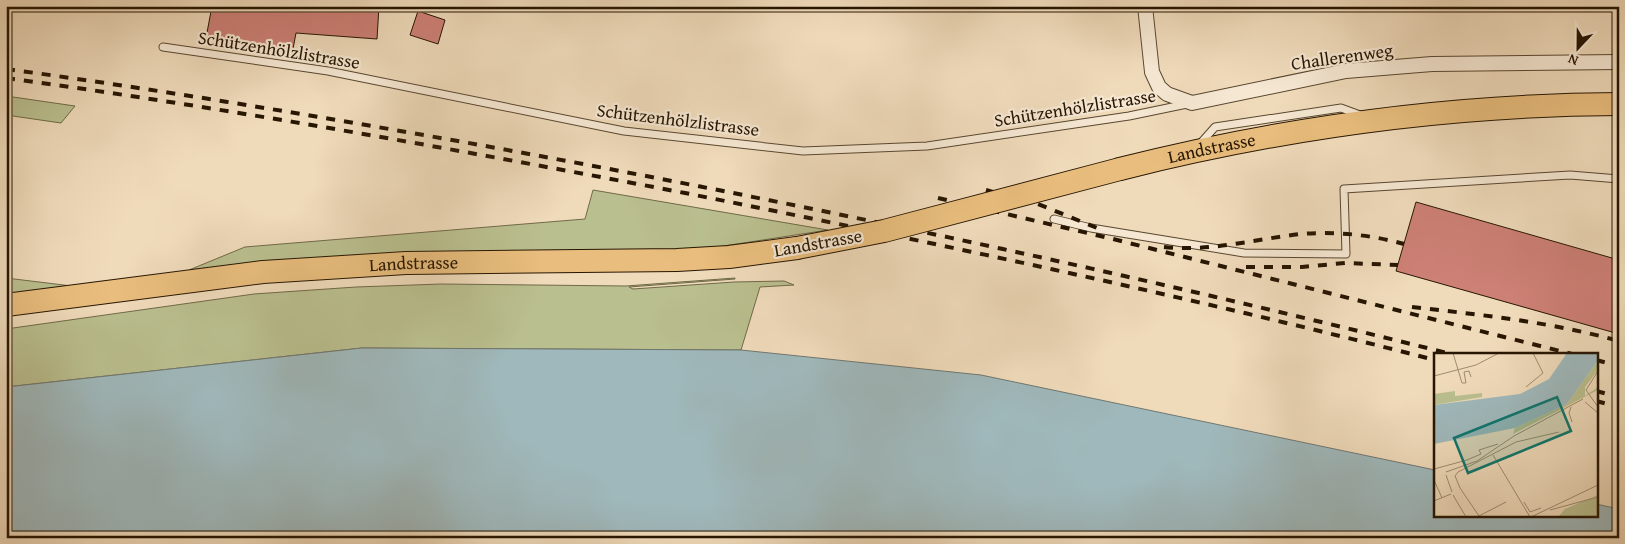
<svg xmlns="http://www.w3.org/2000/svg" width="1625" height="544" viewBox="0 0 1625 544" font-family="'Gentium Book Plus',serif">
<style>
.green{fill:#babf8f;stroke:#706a48}
.water{fill:#9fb8bb;stroke:#6f7771}
.building{fill:#cd8076;stroke:#271602}
.lines{fill:none;stroke-linecap:round;stroke-linejoin:round}
.service-casing{stroke:#594730;stroke-width:9}
.minor-casing{stroke:#594730;stroke-width:16}
.primary-casing{stroke:#271602;stroke-width:24}
.service{stroke:#f5e7d2;stroke-width:7}
.minor{stroke:#f5e7d2;stroke-width:14}
.primary{stroke:#e8bd7d;stroke-width:22}
.rail{stroke:#271602;stroke-width:4;stroke-dasharray:9 9;stroke-linecap:butt}
.primary-bridge-casing{stroke:#271602;stroke-width:24;stroke-linecap:butt}
.primary-bridge{stroke:#e8bd7d;stroke-width:22}
.labels{text-anchor:middle;stroke-width:4.5;stroke-linejoin:round;paint-order:stroke}
.street-label{font-size:18px;fill:#271602;stroke:#f5e7d2}
.inset-river{fill:none;stroke:#9fb8bb;stroke-width:2.5}
.inset-road{fill:none;stroke:#9f8c70;stroke-width:1}
.view{fill:#0f766e;fill-opacity:0.15;stroke:#0f766e;stroke-width:2.5}
.inset-edge{fill:none;stroke:#271602;stroke-width:2.5}
</style>
<rect width="100%" height="100%" fill="#efdaba"/>
<filter id="stains"><feTurbulence type="fractalNoise" baseFrequency=".004" numOctaves="4"/><feColorMatrix values="0 0 0 0 .2 0 0 0 0 .09 0 0 0 0 .02 0 0 0 .5 -.17"/></filter>
<radialGradient id="worn" r=".72"><stop offset=".6" stop-color="#630" stop-opacity="0"/><stop offset="1" stop-color="#630" stop-opacity=".3"/></radialGradient>
<!-- green -->
<g class="green">
<polygon points="6,96 75,106 61,123 6,115"/>
<polygon points="593,190 828,230 717,247 572,255 241,264 189,270 245,247 585,219"/>
<polygon points="6,278 80,287 6,298"/>
<polygon points="735,278 735,279 629,287 633,289 734,282 784,281 794,285 760,287 741,350 362,348 6,387 6,329 254,294 356,287 441,284 626,286"/>
</g>
<!-- water -->
<polygon class="water" points="362,348 741,350 981,375 1435,470 1435,515 1596,515 1596,504 1619,509 1619,538 6,538 6,387"/>
<!-- building -->
<g class="building">
<polygon points="212,6 379,6 377,39 296,33 292,54 206,38"/>
<polygon points="418,11 445,20 438,44 410,35"/>
<polygon points="1416,202 1619,260 1619,334 1396,271"/>
</g>
<g class="lines">
<!-- service casing -->
<g class="service-casing">
<g id="service">
<polyline points="163,47 328,71 624,131 803,151 927,146 1129,116 1187,104"/>
<polyline points="1199,145 1215,127 1341,108 1360,115"/>
<polyline points="1054,219 1091,228 1244,253 1346,254 1344,189 1570,175 1619,179"/>
</g>
</g>
<!-- minor casing -->
<g class="minor-casing">
<polyline id="minor" points="1145,6 1152,72 1159,87 1167,94 1192,103 1346,71 1432,64 1619,62"/>
</g>
<!-- primary casing -->
<g class="primary-casing">
<g id="primary">
<path id="s1" d="M1120 169C1282 128 1451 105 1619 104"/>
<path id="s2" d="M6 305 263 272 406 263 677 260 729 257 797 248"/>
</g>
</g>
<!-- service -->
<use href="#service" class="service"/>
<!-- minor -->
<use href="#minor" class="minor"/>
<!-- primary -->
<use href="#primary" class="primary"/>
<!-- rail -->
<g class="rail">
<path d="M6 69C155 89 304 114 452 140 787 200 1121 271 1451 354"/>
<path d="M6 78C234 109 459 150 685 193 936 243 1187 296 1435 360"/>
<polyline points="986,190 1038,204 1102,230"/>
<polyline points="938,198 1113,239 1572,354"/>
<path d="M1164 247C1211 252 1255 239 1301 234 1335 231 1372 235 1404 244"/>
<polyline points="1246,267 1302,267 1345,263 1398,265"/>
<path d="M1412 307C1482 315 1551 322 1619 341"/>
<polyline points="1596,360 1619,366"/>
<polyline points="1596,391 1619,397"/>
<polyline points="1596,401 1619,407"/>
</g>
<!-- primary-bridge casing -->
<g class="primary-bridge-casing">
<polyline id="primary-bridge" points="797,248 884,231 1120,169"/>
</g>
<!-- primary-bridge -->
<use href="#primary-bridge" class="primary-bridge"/>
</g>
<g class="labels">
<!-- street labels -->
<g class="street-label">
<text transform="translate(279 50) rotate(9)" y="6">Schützenhölzlistrasse</text>
<text transform="translate(1342 57) rotate(-8)" y="6">Challerenweg</text>
<text transform="translate(1075 108) rotate(-9)" y="6">Schützenhölzlistrasse</text>
<text transform="translate(678 120) rotate(7)" y="6">Schützenhölzlistrasse</text>
<text dy="6" stroke="none"><textPath href="#s1" startOffset="94">Landstrasse</textPath></text>
<text transform="translate(818 243) rotate(-10)" y="6">Landstrasse</text>
<text dy="6" stroke="none"><textPath href="#s2" startOffset="410">Landstrasse</textPath></text>
</g>
</g>
<!-- overview -->
<g transform="translate(1434 353)">
<rect width="164" height="164" fill="#efdaba"/>
<path d="M164 7V17L151 34V43L164 34V37L79 81 81 75 133 51ZM21 38V43L48 40V44L0 52V41ZM164 142V164H124L131 156Z" fill="#babf8f"/>
<path d="M133 0H164V7L133 51 81 75 0 91V52L86 41 115 26Z" fill="#9fb8bb"/>
<path class="inset-river" d="M0 66 89 49 116 35 155 0M0 68 90 52 117 37 159 0"/>
<path class="inset-road" d="M19 0 28 30H32L30 19 35 18 37 24M164 18 152 37 164 54M0 23 42 12 65 0M92 34 109 20 99 0M151 49 164 60M137 54 135 60 138 69M59 102 96 164M0 116 33 107 47 101 45 97 64 91M12 119 43 108 80 83 149 46M12 122 18 139M0 127 8 145M26 135 21 123 24 119 82 89 125 79M26 135 45 163 72 149M19 142 32 164M0 148 17 141M90 149 96 159 107 155M116 157 164 144M97 164 164 132"/>
<path class="view" d="M123 44 137 78 34 120 20 85Z"/>
<rect width="164" height="164" class="inset-edge"/>
</g>
<!-- margin -->
<rect width="1625" height="544" fill="none" stroke="#efdaba" stroke-width="25"/>
<rect x="8" y="8" width="1610" height="529" fill="none" stroke="#271602" stroke-width="2.5"/>
<rect x="12" y="12" width="1600" height="519" fill="none" stroke="#271602"/>
<!-- north arrow -->
<g transform="translate(1578 48) rotate(202)" stroke="#f5e7d2" stroke-width="4" paint-order="stroke">
<path d="M0-4L9 19L0 12L-9 19Z" fill="#271602"/>
<text y="-8" font-size="14" font-weight="bold" text-anchor="middle" fill="#271602">N</text>
</g>
<rect width="100%" height="100%" filter="url(#stains)"/>
<rect width="100%" height="100%" fill="url(#worn)"/>
</svg>
